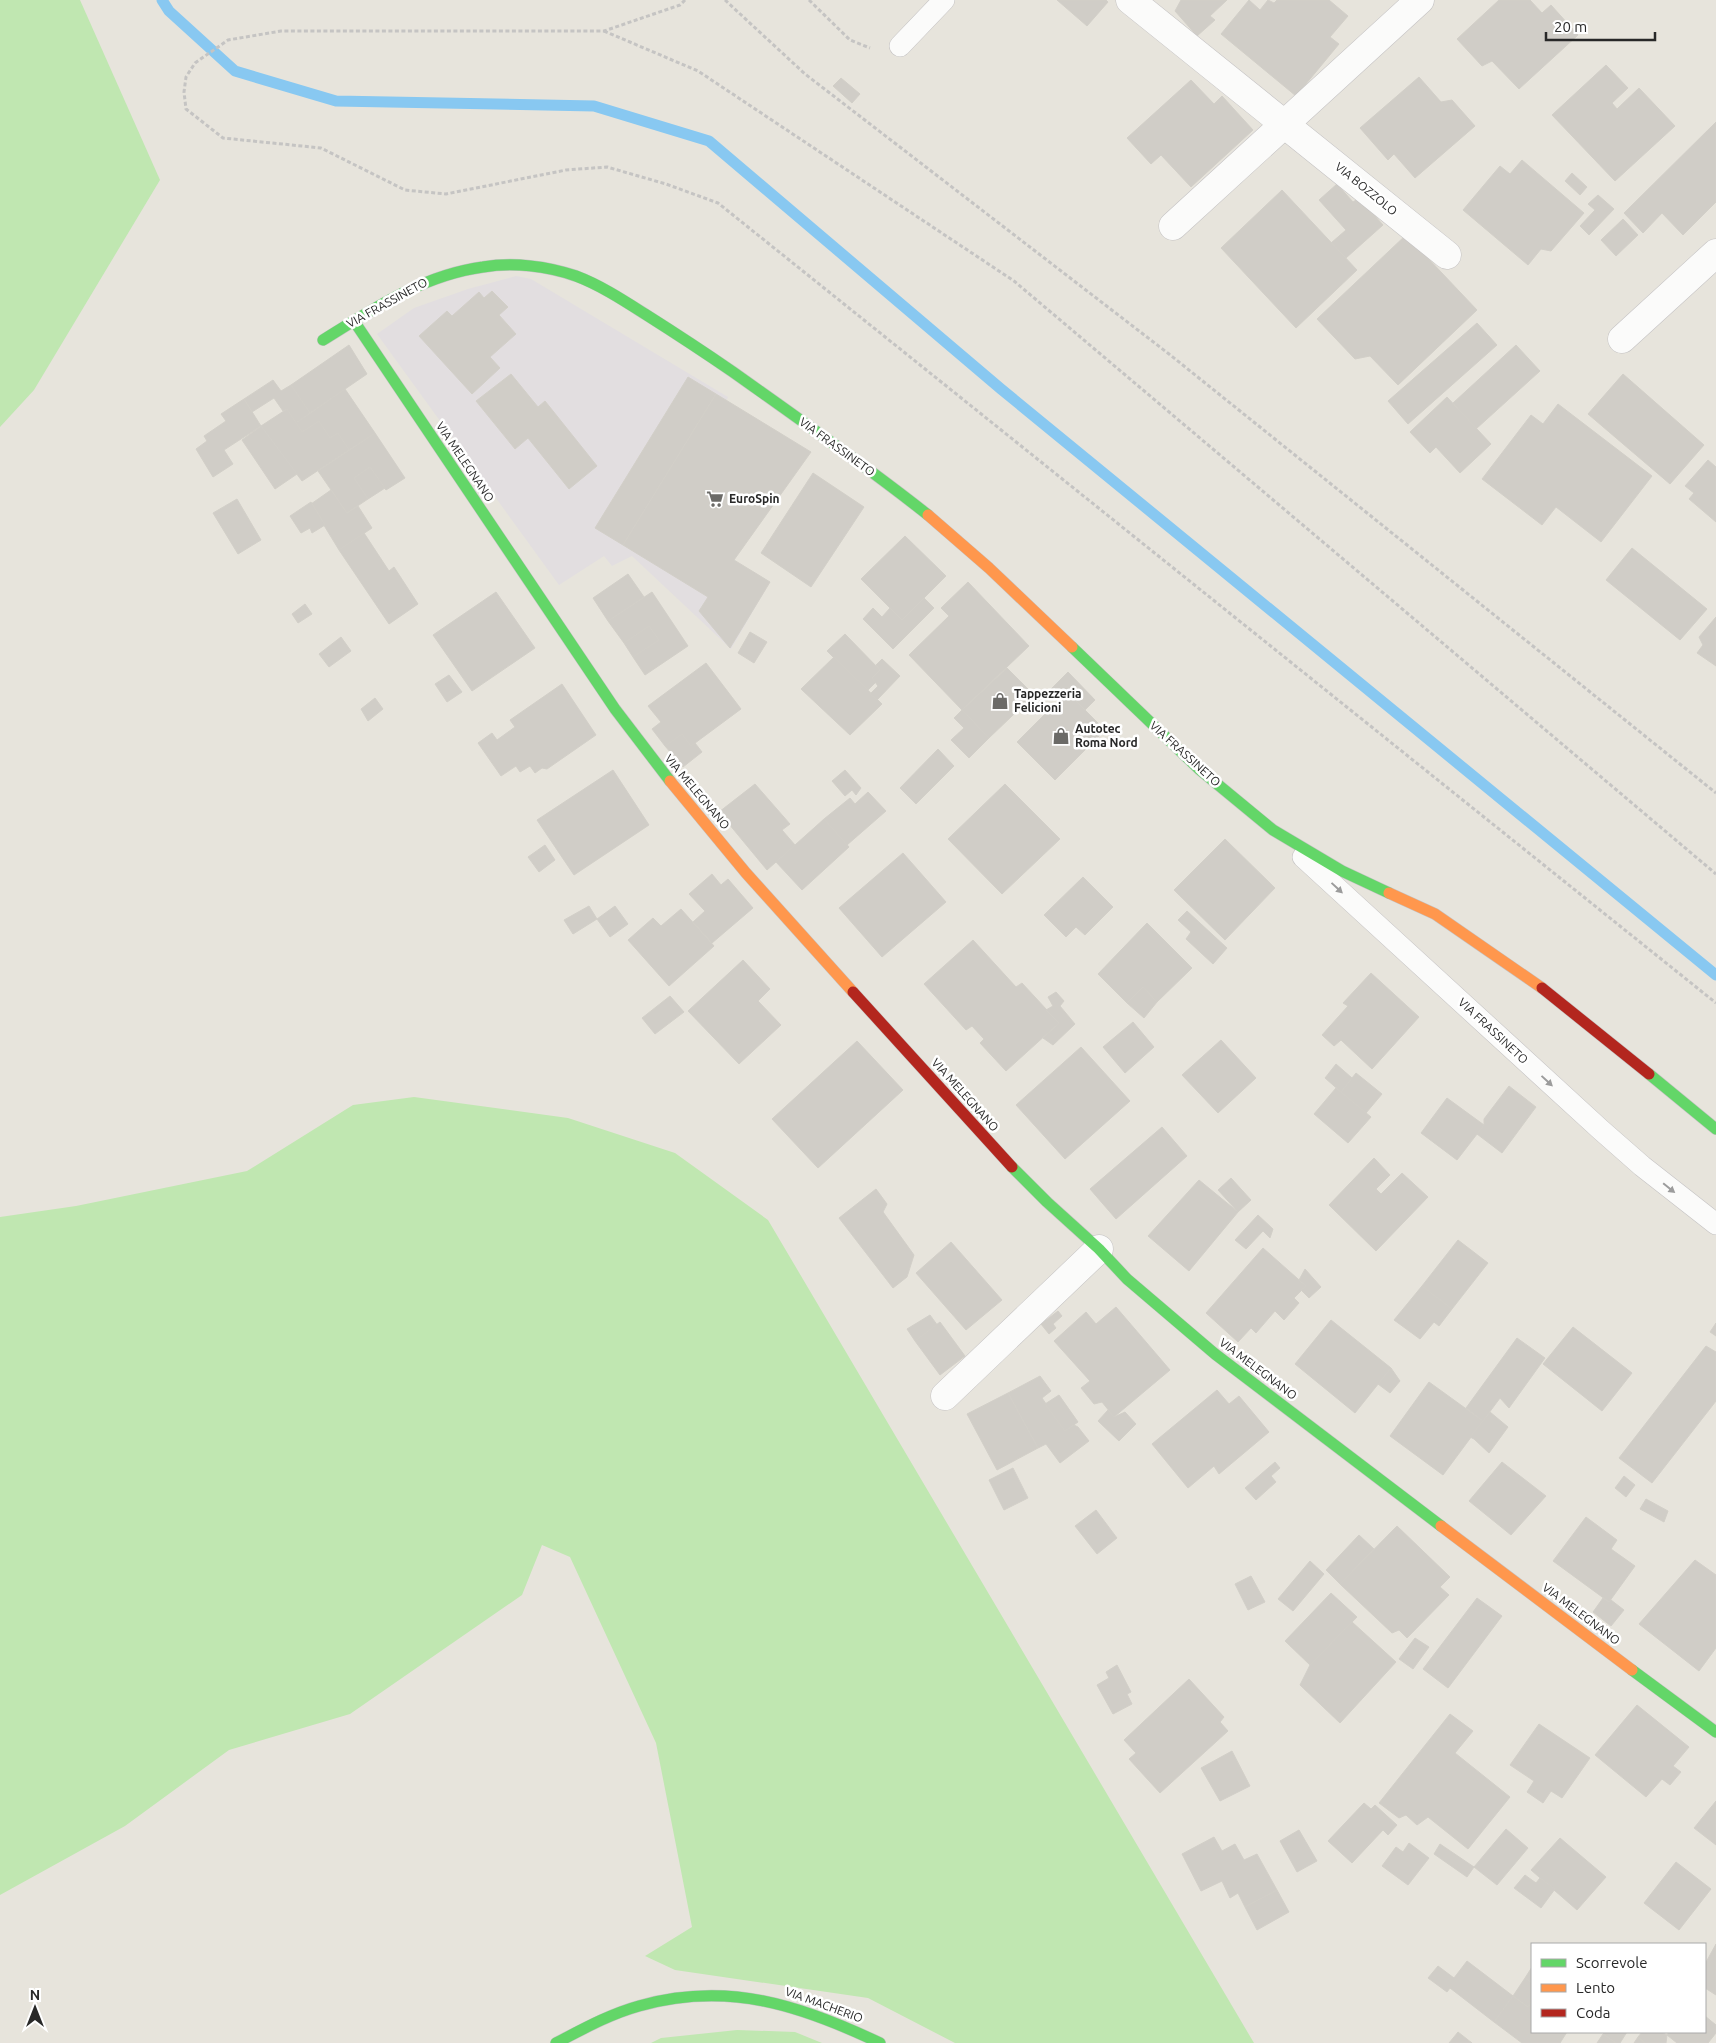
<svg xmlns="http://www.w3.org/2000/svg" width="1716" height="2043" viewBox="0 0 1716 2043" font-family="Ubuntu,sans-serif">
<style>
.industrial{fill:#e2dee0}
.green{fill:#c0e7b1}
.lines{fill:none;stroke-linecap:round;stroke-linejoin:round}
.stream{stroke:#88c8f1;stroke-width:11}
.building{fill:#d0cdc7;stroke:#d2cfc8}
.lane-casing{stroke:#c4c2c3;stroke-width:22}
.street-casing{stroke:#c4c2c3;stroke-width:29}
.fast-casing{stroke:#c4c2c3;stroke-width:12}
.slow-casing{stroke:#c4c2c3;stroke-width:12}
.jam-casing{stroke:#c4c2c3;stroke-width:12}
.path{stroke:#c5c4c3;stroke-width:3;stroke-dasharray:4 2.5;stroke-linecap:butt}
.lane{stroke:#fbfbfa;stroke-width:21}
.street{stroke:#fbfbfa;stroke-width:28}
.fast{stroke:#63d668;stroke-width:11}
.slow{stroke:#ff974d;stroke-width:11}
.jam{stroke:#b3261e;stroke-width:11}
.oneway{fill:#9c9c9c}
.labels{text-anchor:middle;stroke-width:5;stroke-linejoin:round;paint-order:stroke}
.street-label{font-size:12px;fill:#282828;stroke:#fff}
.poi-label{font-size:12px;font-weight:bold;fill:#282828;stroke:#fff;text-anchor:start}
</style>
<rect width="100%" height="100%" fill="#e7e4dc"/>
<!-- industrial -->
<polygon class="industrial" points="516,276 531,279 728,397 724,406 811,452 734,560 770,582 731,649 632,556 612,566 604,556 559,585 377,334 414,308 468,289"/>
<!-- green -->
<g class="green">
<polygon points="0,0 80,0 160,180 34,390 0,427"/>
<polygon points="414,1097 568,1118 675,1153 768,1220 1254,2043 955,2043 868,1998 675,1970 645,1956 692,1927 656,1743 570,1557 542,1545 522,1595 350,1714 229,1750 125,1826 0,1895 0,1217 76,1206 247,1171 353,1105"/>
<polygon points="737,2030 795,2032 822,2043 651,2043 661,2038"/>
</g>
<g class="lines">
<!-- stream -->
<polyline class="stream" points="162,0 169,11 235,71 336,101 594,106 709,141 1001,389 1716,975"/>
</g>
<!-- building -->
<g class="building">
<polygon points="1057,0 1106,0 1108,2 1087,26"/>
<polygon points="1181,0 1227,0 1210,16 1215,20 1197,36 1175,11"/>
<polygon points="1249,0 1260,10 1268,0 1274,3 1277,0 1329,0 1348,16 1330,37 1339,44 1296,96 1221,34"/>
<polygon points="1499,0 1530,0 1542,13 1551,5 1578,35 1519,89 1492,61 1482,66 1457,39"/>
<polygon points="1606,65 1628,88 1612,103 1617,109 1639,88 1675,126 1615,181 1552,115"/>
<polygon points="1419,77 1441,102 1452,100 1475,126 1415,178 1394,154 1388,160 1360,128"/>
<polygon points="841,78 860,94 852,103 833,86"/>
<polygon points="1191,80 1214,104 1222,96 1253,130 1191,187 1161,155 1151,164 1127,138"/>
<polygon points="1716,122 1716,202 1683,235 1662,213 1643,233 1624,213"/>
<polygon points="1522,160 1584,213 1551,251 1541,249 1528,265 1463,210 1500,166 1510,174"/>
<polygon points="1572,173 1587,187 1580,195 1565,181"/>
<polygon points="1337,184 1353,202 1359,198 1383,225 1346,258 1331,243 1346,230 1319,200"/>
<polygon points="1282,190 1357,270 1296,328 1221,248"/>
<polygon points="1598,195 1614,209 1589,235 1580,226 1595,210 1588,204"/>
<polygon points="1623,219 1638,235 1616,256 1601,240"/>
<polygon points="1406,235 1477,310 1398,385 1370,356 1355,359 1317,319"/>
<polygon points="492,291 508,307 499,315 516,334 490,357 500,368 472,394 419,336 447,311 452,316 479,292 484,298"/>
<polygon points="1477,323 1497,345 1408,424 1388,401"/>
<polygon points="349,345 367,374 310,413 291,385"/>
<polygon points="1516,345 1540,371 1476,429 1453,403"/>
<polygon points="511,374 538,407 545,401 597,466 569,489 528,438 515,449 476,401"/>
<polygon points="1623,374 1704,445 1670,484 1588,414"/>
<polygon points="688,377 716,394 623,545 595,528"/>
<polygon points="273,380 281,391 291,385 310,413 296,423 287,409 283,411 274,398 252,412 244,399"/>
<polygon points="345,389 375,433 349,450 338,433 330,438 319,421 302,432 296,423"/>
<polygon points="716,394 811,452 734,560 770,582 730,648 699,611 708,597 623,545"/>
<polygon points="1447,397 1491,444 1460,473 1436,447 1430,453 1410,432"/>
<polygon points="244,399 261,426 224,450 233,464 213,477 196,449 207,441 204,436 226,421 221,414"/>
<polygon points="1558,404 1652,476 1601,542 1556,507 1542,525 1482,479 1531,415 1543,424"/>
<polygon points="287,409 302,432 319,421 330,438 338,433 349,450 302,481 261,426"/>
<polygon points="261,426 297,474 275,489 242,440"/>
<polygon points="375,433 405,478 386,490 370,467 354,478 368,499 347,513 318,471"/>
<polygon points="1708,460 1716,467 1716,522 1689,499 1694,493 1685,486"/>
<polygon points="370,467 385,488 368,499 354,478"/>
<polygon points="813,473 864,507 811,587 761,553"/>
<polygon points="331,490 347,513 358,506 372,528 339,550 311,504"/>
<polygon points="237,499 261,540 238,554 213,513"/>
<polygon points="311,502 325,525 312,533 310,528 301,533 290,516"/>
<polygon points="364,533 389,571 394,567 418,604 389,624 339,550"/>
<polygon points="905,536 946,576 902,620 861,579"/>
<polygon points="1632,548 1707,609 1680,640 1606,580"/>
<polygon points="628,574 644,597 608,621 593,598"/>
<polygon points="968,582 1029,646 962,710 909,655 949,616 941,608"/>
<polygon points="496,592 535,648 472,691 433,635"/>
<polygon points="652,592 688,646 645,675 633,657 659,640 649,626 624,643 608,621"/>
<polygon points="924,598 934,608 893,649 863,619 873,608 882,617 890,608 902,620"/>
<polygon points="305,604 312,614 298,623 292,614"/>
<polygon points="1716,617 1716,666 1697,653 1703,645 1699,637"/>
<polygon points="649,626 659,640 633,657 624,643"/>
<polygon points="750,632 767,642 754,663 738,653"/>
<polygon points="845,634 880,670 872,678 876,682 867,691 827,651"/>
<polygon points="341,637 351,651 329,667 319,654"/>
<polygon points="834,657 882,704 850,735 801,689"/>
<polygon points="882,659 900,676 877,700 870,694 878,686 872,678 880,670 876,665"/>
<polygon points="706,663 741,709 691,746 682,734 665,746 652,729 661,722 648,706"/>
<polygon points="1007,668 1034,695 989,738 962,710"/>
<polygon points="1068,672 1095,700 1085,710 1067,692 1060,699 1051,689"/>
<polygon points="449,675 462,692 447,702 435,684"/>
<polygon points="562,684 596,735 547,769 542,768 535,773 530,766 520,772 516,766 501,776 478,743 492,733 497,740 515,727 510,720"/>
<polygon points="1067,692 1105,730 1055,780 1017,742"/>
<polygon points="375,698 383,709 368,721 361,709"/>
<polygon points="962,710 989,738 969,758 951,740 964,728 954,718"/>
<polygon points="682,734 691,746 695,743 702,752 683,767 665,746"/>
<polygon points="938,749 954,766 916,804 900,788"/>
<polygon points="613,770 649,825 574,875 537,820"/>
<polygon points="845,770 861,788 856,795 852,790 845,796 832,781"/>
<polygon points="755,784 790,824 782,830 795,845 767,870 719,812"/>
<polygon points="1005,784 1060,839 1002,894 948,839"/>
<polygon points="868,792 886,811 847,845 824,819 850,798 855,804"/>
<polygon points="824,819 849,847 802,890 776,862"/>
<polygon points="1225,839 1275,888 1225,940 1174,890"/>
<polygon points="545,845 555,860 539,872 528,857"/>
<polygon points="903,853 946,902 882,957 839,908"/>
<polygon points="712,874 721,885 728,879 753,908 712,943 693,922 705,911 689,894"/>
<polygon points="1083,877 1113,907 1085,935 1076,927 1066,937 1044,915"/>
<polygon points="589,906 597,919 573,934 564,920"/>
<polygon points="615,906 628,924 610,937 597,919"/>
<polygon points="681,909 714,946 669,986 628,940 653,918 661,926"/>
<polygon points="1187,911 1227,948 1213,964 1186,939 1191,932 1178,920"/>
<polygon points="1147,923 1192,968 1157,1002 1143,987 1127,1003 1098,974"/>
<polygon points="973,940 1016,987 1022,983 1059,1023 1006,1071 980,1043 984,1039 972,1026 966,1030 924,984"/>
<polygon points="743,960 770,989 758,1001 781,1025 739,1064 688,1011"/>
<polygon points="1371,973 1419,1017 1372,1069 1341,1040 1334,1046 1322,1035 1348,1006 1343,1003"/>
<polygon points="1143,987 1157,1002 1144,1018 1127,1003"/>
<polygon points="1056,992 1064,1001 1060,1006 1075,1024 1053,1045 1043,1038 1059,1023 1046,1010 1053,1006 1048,997"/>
<polygon points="670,996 684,1012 655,1034 642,1018"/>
<polygon points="1133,1022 1154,1047 1125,1073 1103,1047"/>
<polygon points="1221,1040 1256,1078 1218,1113 1182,1075"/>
<polygon points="857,1041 903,1090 818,1168 772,1119"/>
<polygon points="1081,1047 1130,1101 1065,1159 1016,1105"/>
<polygon points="1336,1064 1352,1078 1341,1092 1325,1078"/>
<polygon points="1356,1073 1382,1094 1366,1113 1341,1092"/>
<polygon points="1509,1086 1536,1107 1502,1153 1477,1134 1484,1125 1484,1119"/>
<polygon points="1336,1088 1371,1117 1348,1143 1314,1114"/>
<polygon points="1447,1098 1484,1125 1457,1160 1421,1133"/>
<polygon points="1162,1127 1187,1156 1116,1219 1090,1189"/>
<polygon points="1374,1158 1390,1175 1376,1189 1381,1194 1402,1173 1428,1197 1376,1251 1329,1205"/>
<polygon points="1231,1178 1251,1200 1238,1212 1218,1190"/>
<polygon points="1199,1180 1238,1212 1189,1271 1148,1236"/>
<polygon points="876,1189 887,1204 883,1212 914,1255 907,1277 893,1288 839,1218"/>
<polygon points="1258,1215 1273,1229 1270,1238 1263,1231 1246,1249 1235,1240"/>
<polygon points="1458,1240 1488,1263 1452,1309 1422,1286"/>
<polygon points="951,1242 1002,1300 966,1330 916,1273"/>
<polygon points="1263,1248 1306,1286 1294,1298 1299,1303 1284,1320 1275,1311 1256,1333 1251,1328 1238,1342 1206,1313"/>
<polygon points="1305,1269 1321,1287 1309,1298 1301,1290 1306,1286 1299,1280"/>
<polygon points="1422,1286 1452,1309 1439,1326 1434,1322 1420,1339 1394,1320"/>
<polygon points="1116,1307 1170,1370 1114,1417 1102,1402 1094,1404 1081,1388 1090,1381 1054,1341 1086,1312 1096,1324"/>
<polygon points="1058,1311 1062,1316 1053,1324 1056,1328 1049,1334 1041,1324"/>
<polygon points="930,1315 938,1326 915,1341 907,1329"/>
<polygon points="1331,1320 1391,1368 1355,1413 1295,1364"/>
<polygon points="940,1322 965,1356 940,1375 915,1341"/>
<polygon points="1716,1323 1716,1336 1710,1332"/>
<polygon points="1573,1327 1632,1373 1602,1411 1543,1364"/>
<polygon points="1517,1338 1545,1358 1509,1408 1500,1398 1483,1421 1466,1408"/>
<polygon points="1706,1346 1716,1352 1716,1401 1652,1483 1619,1458"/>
<polygon points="1391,1368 1400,1381 1390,1393 1378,1384"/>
<polygon points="1040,1376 1051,1391 1042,1398 1065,1431 1074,1425 1078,1427 1089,1441 1060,1463 1046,1444 1038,1448 1008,1393"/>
<polygon points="1429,1382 1483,1421 1443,1475 1390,1436"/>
<polygon points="1217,1390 1229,1404 1239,1396 1269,1432 1219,1474 1214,1466 1188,1488 1152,1444"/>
<polygon points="1008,1393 1038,1448 997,1470 967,1414"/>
<polygon points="1059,1395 1078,1422 1065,1431 1045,1404"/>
<polygon points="1108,1410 1114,1417 1125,1412 1136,1424 1119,1441 1098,1421"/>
<polygon points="1490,1412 1508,1427 1489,1453 1474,1439 1470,1437"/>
<polygon points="1275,1462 1280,1468 1271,1476 1276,1482 1256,1500 1245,1488"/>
<polygon points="1502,1462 1546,1496 1511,1535 1469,1501"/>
<polygon points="1013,1468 1028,1498 1004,1510 989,1480"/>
<polygon points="1624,1476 1635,1485 1626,1497 1615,1488"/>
<polygon points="1646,1499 1668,1511 1664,1522 1640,1509"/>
<polygon points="1096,1510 1117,1538 1097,1554 1075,1526"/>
<polygon points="1586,1517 1617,1540 1611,1549 1635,1566 1609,1602 1553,1561"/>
<polygon points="1397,1526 1450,1577 1440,1587 1449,1595 1407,1638 1399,1630 1392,1633 1340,1584"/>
<polygon points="1359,1535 1374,1549 1340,1584 1326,1570"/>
<polygon points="1695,1560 1716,1575 1716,1648 1699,1671 1639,1624"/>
<polygon points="1310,1561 1324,1574 1293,1611 1278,1599"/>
<polygon points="1251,1576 1265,1602 1248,1610 1235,1584"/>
<polygon points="1331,1593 1357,1617 1310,1665 1285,1641"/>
<polygon points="1477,1598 1502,1616 1448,1688 1423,1669"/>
<polygon points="1603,1598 1609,1602 1611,1600 1624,1610 1611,1626 1593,1612"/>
<polygon points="1352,1622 1396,1662 1340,1723 1300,1685 1310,1665"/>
<polygon points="1415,1638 1429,1647 1413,1669 1399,1659"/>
<polygon points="1117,1665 1131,1692 1127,1694 1132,1704 1113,1714 1097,1685 1109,1678 1106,1672"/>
<polygon points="1189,1679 1224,1717 1220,1722 1228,1731 1160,1793 1129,1759 1136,1753 1124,1740"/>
<polygon points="1637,1705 1689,1747 1673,1766 1681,1772 1670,1785 1662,1779 1646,1797 1595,1755"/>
<polygon points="1450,1714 1473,1731 1455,1753 1510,1797 1468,1849 1428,1817 1417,1825 1406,1815 1399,1818 1379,1803"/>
<polygon points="1539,1724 1590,1758 1562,1798 1551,1791 1543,1803 1527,1792 1534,1781 1510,1765"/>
<polygon points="1232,1751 1250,1786 1220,1801 1201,1768"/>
<polygon points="1716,1801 1716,1845 1694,1828"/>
<polygon points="1364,1803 1371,1809 1375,1805 1397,1825 1388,1835 1383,1830 1352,1863 1328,1841"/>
<polygon points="1506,1829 1528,1848 1497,1885 1474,1867"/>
<polygon points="1299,1830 1317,1861 1297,1872 1280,1841"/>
<polygon points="1214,1837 1222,1851 1235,1844 1244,1860 1257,1854 1277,1890 1245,1907 1238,1893 1230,1898 1222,1881 1201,1891 1182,1854"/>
<polygon points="1560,1838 1606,1877 1577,1910 1531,1870"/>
<polygon points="1409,1843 1429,1858 1408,1885 1382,1866 1396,1847 1403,1852"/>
<polygon points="1440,1844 1474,1867 1467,1877 1434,1854"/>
<polygon points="1676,1862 1711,1889 1679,1930 1644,1903"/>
<polygon points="1525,1875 1536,1883 1540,1878 1555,1889 1541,1908 1514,1888"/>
<polygon points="1277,1890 1289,1912 1257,1930 1245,1907"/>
<polygon points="1716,1944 1716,1995 1705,1988 1705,1964"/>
<polygon points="1467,1961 1513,1996 1494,2022 1450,1988 1447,1992 1428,1978 1438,1966 1454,1978"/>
<polygon points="1532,1967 1532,1983 1525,1978"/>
<polygon points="1525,1978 1532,1983 1532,2001 1528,2007 1513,1996"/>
<polygon points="1513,1996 1528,2007 1532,2001 1532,2032 1567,2032 1560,2043 1522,2043 1494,2022"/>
<polygon points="1705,2016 1716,2025 1716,2033 1708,2043 1677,2043 1667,2035 1669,2032 1705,2032"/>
<polygon points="1458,2032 1472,2043 1449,2043"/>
<polygon points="1605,2032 1627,2032 1620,2043 1616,2043 1603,2034"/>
<polygon points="1642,2032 1661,2032 1667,2035 1666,2043 1645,2043 1638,2037"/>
<polygon points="1603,2034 1616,2043 1597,2043"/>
<polygon points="1638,2037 1645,2043 1634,2043"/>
</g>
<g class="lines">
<!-- lane casing -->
<g class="lane-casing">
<g id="lane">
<polyline points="900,46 944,0"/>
<polyline points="1303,857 1601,1130 1642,1166 1716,1224"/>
</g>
</g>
<!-- street casing -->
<g class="street-casing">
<g id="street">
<polyline points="1130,0 1447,255"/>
<polyline points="1173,226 1420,0"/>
<polyline points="1622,339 1716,253"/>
<polyline points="945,1396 1099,1249"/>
</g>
</g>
<!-- fast casing -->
<g class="fast-casing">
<g id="fast">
<polyline points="354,321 615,709 670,781"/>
<path d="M323 340C373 309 423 275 483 267 513 262 547 266 576 276 600 285 623 300 645 314 675 333 704 352 733 372 799 419 865 465 928 515"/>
<polyline points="1072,647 1199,769 1273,830 1342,871 1389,893"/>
<polyline points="1649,1074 1716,1129"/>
<polyline points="1012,1167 1047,1202 1099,1249 1127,1279 1215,1354 1441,1526"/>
<polyline points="1632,1670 1716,1732"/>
<path d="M556 2043C583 2029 610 2014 639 2006 728 1981 800 2005 880 2043"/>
</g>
</g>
<!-- slow casing -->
<g class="slow-casing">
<g id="slow">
<polyline points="928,515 989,568 1072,647"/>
<polyline points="670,781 746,873 853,992"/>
<polyline points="1389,893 1435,914 1542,988"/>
<polyline points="1441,1526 1632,1670"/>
</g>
</g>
<!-- jam casing -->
<g class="jam-casing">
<g id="jam">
<polyline points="1542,988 1649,1074"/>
<polyline points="853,992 1012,1167"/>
</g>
</g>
<!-- path -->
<g class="path">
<polyline points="685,0 680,5 604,31 281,31 228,40 195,63 186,77 184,92 186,109 223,138 321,148 405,190 446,194 566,170 607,167 666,184 718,203 1716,1003"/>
<polyline points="725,0 805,74 1169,354 1716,793"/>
<polyline points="809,0 850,40 870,48"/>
<polyline points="604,31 698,71 1014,281 1716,874"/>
</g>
<!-- lane -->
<use href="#lane" class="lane"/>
<!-- street -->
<use href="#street" class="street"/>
<!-- fast -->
<use href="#fast" class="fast"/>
<!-- slow -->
<use href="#slow" class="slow"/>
<!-- jam -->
<use href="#jam" class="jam"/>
</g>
<!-- one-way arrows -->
<defs><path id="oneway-solid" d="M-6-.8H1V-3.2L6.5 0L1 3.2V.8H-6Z" transform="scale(1.25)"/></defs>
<g class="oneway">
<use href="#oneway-solid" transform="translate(1337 888) rotate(43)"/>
<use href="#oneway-solid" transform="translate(1547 1081) rotate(43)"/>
<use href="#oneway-solid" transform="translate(1669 1188) rotate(39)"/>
</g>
<!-- icons -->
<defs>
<g id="supermarket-bare" transform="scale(1.35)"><path d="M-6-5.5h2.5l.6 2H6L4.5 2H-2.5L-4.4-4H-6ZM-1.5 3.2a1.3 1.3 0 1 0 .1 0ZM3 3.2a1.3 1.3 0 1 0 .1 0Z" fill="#6b6a67" stroke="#fff" stroke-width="2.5" paint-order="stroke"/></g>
<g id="shop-bare" transform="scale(1.35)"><path d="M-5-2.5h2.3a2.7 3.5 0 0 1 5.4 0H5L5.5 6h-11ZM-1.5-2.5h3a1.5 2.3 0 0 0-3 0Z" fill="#6b6a67" stroke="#fff" stroke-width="2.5" paint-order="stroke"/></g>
</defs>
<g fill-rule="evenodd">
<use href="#supermarket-bare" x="715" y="499"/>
<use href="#shop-bare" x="1000" y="701"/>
<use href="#shop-bare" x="1061" y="736"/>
</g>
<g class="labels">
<!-- street labels -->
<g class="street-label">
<text transform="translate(1366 189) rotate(39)" y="4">VIA BOZZOLO</text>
<text transform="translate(387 303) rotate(-29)" y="4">VIA FRASSINETO</text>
<text transform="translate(837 447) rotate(36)" y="4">VIA FRASSINETO</text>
<text transform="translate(465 462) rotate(56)" y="4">VIA MELEGNANO</text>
<text transform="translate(1185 754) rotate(42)" y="4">VIA FRASSINETO</text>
<text transform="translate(697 792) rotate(50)" y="4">VIA MELEGNANO</text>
<text transform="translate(1493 1031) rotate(43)" y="4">VIA FRASSINETO</text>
<text transform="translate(965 1095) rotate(48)" y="4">VIA MELEGNANO</text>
<text transform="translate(1258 1369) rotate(37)" y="4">VIA MELEGNANO</text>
<text transform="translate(1581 1614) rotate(37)" y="4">VIA MELEGNANO</text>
<text transform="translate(824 2005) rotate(20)" y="4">VIA MACHERIO</text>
</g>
<!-- poi labels -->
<g class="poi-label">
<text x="729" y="503">EuroSpin</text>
<text x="1014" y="698">Tappezzeria<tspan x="1014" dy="14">Felicioni</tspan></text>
<text x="1075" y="733">Autotec<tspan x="1075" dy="14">Roma Nord</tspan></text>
</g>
</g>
<!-- legend -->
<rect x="1531" y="1943" width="175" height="90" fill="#ffffff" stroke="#a9a9a9"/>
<rect x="1541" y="1959" width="25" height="8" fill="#63d668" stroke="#a9a9a9"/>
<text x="1576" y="1968" font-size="15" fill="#282828">Scorrevole</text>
<rect x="1541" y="1984" width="25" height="8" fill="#ff974d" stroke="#a9a9a9"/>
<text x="1576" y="1993" font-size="15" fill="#282828">Lento</text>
<rect x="1541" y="2009" width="25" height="8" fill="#b3261e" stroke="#a9a9a9"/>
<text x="1576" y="2018" font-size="15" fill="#282828">Coda</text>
<!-- north arrow -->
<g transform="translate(35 2008)" stroke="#ffffff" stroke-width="4" paint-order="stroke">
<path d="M0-4L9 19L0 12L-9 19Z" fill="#282828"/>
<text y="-8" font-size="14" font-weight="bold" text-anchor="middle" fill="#282828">N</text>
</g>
<!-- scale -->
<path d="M1546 32v8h109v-8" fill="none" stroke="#282828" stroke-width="2.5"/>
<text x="1554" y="32" font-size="15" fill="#282828" stroke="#ffffff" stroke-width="4" paint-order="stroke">20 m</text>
</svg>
